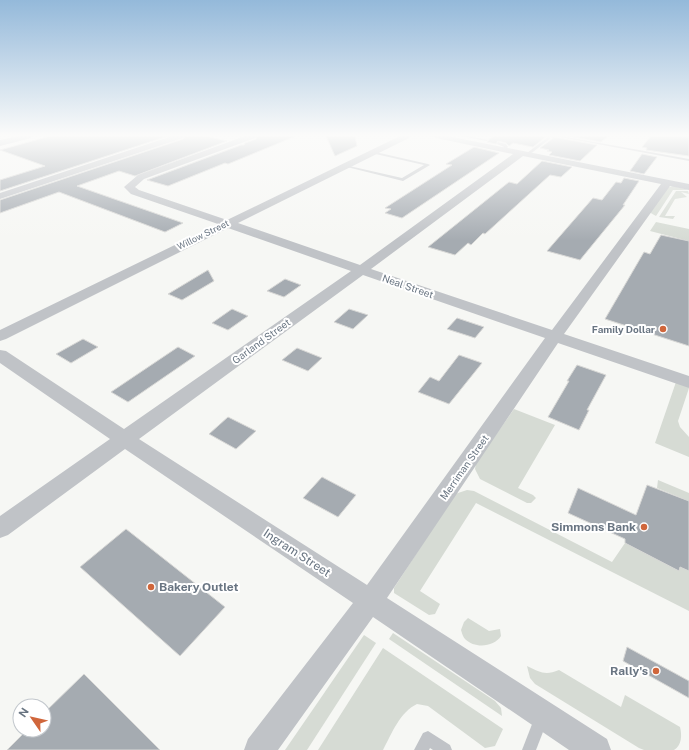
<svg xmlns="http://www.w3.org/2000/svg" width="689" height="750" viewBox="0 0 689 750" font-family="'Public Sans',sans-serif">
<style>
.green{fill:#d6dbd4}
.building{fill:#a5abb1;stroke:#d8d8d6}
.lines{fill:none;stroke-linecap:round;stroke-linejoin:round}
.lane{fill:#c0c3c7;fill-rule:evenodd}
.street{fill:#c0c3c7;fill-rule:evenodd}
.poi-dot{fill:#d0663b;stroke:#fff;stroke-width:1.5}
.labels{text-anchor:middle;stroke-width:4;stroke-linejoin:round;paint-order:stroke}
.far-street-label{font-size:9px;fill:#697582;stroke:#fff}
.street-label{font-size:10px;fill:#697582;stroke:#fff}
.poi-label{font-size:10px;font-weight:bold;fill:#697582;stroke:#fff;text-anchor:end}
.near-poi-label{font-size:12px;font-weight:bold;fill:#697582;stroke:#fff;text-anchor:end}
.near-street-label{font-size:12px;fill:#697582;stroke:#fff}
</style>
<rect width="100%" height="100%" fill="#f6f7f4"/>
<!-- green -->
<g class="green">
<polygon points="673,186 689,190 673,190 656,216 649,212 666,188"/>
<polygon points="676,191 688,191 689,194 681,192 687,197 675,199 665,216 675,216 673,219 659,217"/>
<polygon points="656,222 689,229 689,241 650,231"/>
<polygon points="676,382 687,386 689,388 678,421 680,427 689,437 689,457 655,443"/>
<polygon points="514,409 555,425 518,488 533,495 536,498 531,503 527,503 480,479 475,469 476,463"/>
<polygon points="658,480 689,493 689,501 657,488"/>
<polygon points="467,490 474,491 612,562 625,543 679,571 680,567 689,571 689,611 476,503 420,591 440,604 435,614 429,615 394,593 394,588 455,494"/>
<path d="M468 618 489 631 500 629 501 636C494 647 475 649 465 639 463 637 462 633 461 630L464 622Z"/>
<polygon points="393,633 495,701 501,708 502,716 389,639"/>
<polygon points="364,635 376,643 307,750 285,750"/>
<path d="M383 648 503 729 495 746 485 748 428 706 417 704C400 712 392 733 383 750H318Z"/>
<path d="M527 666C540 672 545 676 559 670L621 707 625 695 680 727C682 735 682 745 674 750H644L639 748 535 684 530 678Z"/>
</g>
<!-- building -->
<g class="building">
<polygon points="50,136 168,136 0,191 0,180 45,166 0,150"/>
<polygon points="185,136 205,136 227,141 135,176 119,171 77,186 183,223 165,232 59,192 0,213 0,200 183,139"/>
<polygon points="257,136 296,136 228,164 225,163 168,186 147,180 241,145 244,145 245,143 256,139"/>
<polygon points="326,136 355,136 357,146 335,156"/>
<polygon points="494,136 547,136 533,147 513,143 509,146 506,143 498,141 496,144 487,142 489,140 489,139"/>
<polygon points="549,136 553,136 554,137 597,145 580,161 549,155 552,152 547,151 549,150 540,148 552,139 552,137"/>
<polygon points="568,136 608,136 601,142"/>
<polygon points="651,136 689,137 689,156 646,150 647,148 642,147"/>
<polygon points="474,147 499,153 402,218 385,213 391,209 385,208 452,165 446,164"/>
<polygon points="642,154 657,157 644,174 630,171"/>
<polygon points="542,161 572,167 561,177 550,175 485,234 483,233 471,245 468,243 455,255 428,247 509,182 517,184"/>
<polygon points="624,178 639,181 623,205 625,205 580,260 547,251 593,198 602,200 616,182 621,183"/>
<polygon points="661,235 689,241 689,346 605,319 644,252 650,254"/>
<polygon points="208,270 214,281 182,300 168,294"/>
<polygon points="285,279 301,285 284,297 267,291"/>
<polygon points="232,309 248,316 228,330 212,323"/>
<polygon points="349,309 368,315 353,329 334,322"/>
<polygon points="457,318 484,327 475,338 447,329"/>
<polygon points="83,339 98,347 71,363 56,354"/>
<polygon points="178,347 195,356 128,402 111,392"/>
<polygon points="297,348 322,358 308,371 282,360"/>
<polygon points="459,355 482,363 449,404 418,392 430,377 439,381"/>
<polygon points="577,365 606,375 587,410 589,410 579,430 548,417 569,381 567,381"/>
<polygon points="228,417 256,431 236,449 209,434"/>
<polygon points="322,477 356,495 338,517 303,498"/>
<polygon points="647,485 689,501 689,571 680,567 679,571 625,543 625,539 568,513 578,488 636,515"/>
<polygon points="126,529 225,607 180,656 80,567"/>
<polygon points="627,647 689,681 689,698 623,661"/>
<polygon points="84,674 160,750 7,750 27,730 44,730 44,713"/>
</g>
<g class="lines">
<!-- lane -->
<g class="lane">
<polygon points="462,136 469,136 488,140 486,141"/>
<polygon points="554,136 561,136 689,159 689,161"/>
<polygon points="548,137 551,138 529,155 527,155 527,153"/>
<polygon points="498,142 506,144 508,147 504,151 502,151 504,147 497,144"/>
<polygon points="371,151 428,164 430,165 403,181 343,166 345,165 402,178 424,165 371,153"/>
<polygon points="541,712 546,714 548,719 536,750 522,750 536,714"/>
<polygon points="428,731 450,745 452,750 433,750 430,748 429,750 414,750 423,733"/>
</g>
<!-- street -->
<g class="street">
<polygon points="19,136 32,136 31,138 0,146 0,140"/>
<polygon points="172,136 184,136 183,138 0,199 0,193"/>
<path d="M245 136H256L255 138 144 179 135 187 139 190 227 220 400 136H410L409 138 238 223 360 265 513 154 436 138 432 136H447L689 184V190L670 186 564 334 689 376V388L558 343 387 598 607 739 611 750H569L373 617 278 750H244L248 739 353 603 125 449 8 535 0 538V516L110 439 0 363V350L6 351 124 429 351 271 228 228 6 339 0 341V330L218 224 131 194 124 187 138 175ZM523 156 661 184 552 330 371 269ZM363 275 545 338 367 585 139 439Z"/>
</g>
</g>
<!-- sky -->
<linearGradient id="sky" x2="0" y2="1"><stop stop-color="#94b9da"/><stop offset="0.56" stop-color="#fbfbfa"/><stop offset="1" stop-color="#fbfbfa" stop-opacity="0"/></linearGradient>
<rect width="689" height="241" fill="url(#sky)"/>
<!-- markers -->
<g class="poi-dot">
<circle cx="663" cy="329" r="4"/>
<circle cx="644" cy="527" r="4"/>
<circle cx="151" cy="587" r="4"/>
<circle cx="656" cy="671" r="4"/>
</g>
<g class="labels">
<!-- far-street labels -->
<g class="far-street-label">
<text transform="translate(203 235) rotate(-26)" y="3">Willow Street</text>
</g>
<!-- street labels -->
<g class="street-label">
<text transform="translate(408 286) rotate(19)" y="4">Neal Street</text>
<text transform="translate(261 341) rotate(-36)" y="4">Garland Street</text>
<text transform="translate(464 467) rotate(-55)" y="4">Merriman Street</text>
</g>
<!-- poi labels -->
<g class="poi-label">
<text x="655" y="333">Family Dollar</text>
</g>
<!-- near-poi labels -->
<g class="near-poi-label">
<text x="636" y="531">Simmons Bank</text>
<text x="159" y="591" text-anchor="start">Bakery Outlet</text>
<text x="648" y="675">Rally's</text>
</g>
<!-- near-street labels -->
<g class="near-street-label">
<text transform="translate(297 553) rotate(33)" y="4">Ingram Street</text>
</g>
</g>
<!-- north arrow -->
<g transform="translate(32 718) rotate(304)"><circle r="19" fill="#ffffff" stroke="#c3c8cd"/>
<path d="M0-3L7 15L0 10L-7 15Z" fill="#d0663b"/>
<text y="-6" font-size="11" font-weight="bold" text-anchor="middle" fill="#697582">N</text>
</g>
</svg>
